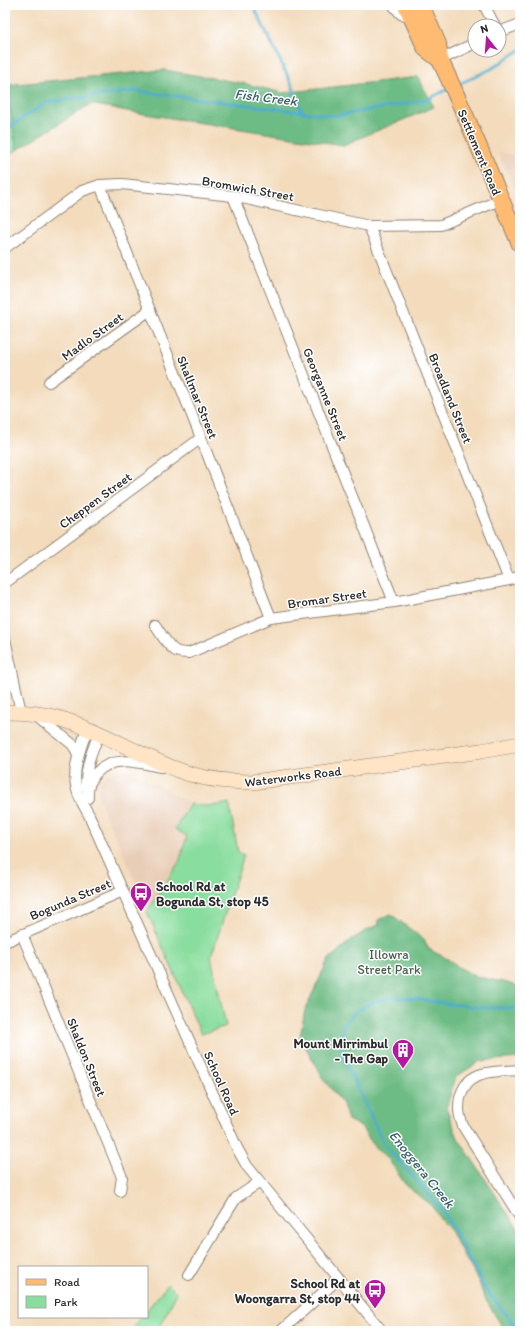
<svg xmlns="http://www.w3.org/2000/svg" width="525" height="1336" viewBox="0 0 525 1336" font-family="Itim,sans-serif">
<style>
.built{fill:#e9ceb7}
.green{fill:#89dd9e;stroke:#5a8464}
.forest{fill:#6ebc85;stroke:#4c7458}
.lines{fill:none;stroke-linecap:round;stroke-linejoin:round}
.stream{stroke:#4daecc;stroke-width:3}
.minor-casing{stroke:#8f8374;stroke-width:12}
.secondary-casing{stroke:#8f8374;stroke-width:16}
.primary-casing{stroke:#8f8374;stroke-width:18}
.minor{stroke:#fff;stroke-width:10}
.secondary{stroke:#ffe4c6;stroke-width:15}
.primary{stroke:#febb71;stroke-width:16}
.labels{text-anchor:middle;stroke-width:3;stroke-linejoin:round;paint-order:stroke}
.street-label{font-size:13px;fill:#2b2b2b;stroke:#fff}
.poi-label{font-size:13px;font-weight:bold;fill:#2b2b2b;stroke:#fff;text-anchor:end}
.park-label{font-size:13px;fill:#47604e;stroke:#fff}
.water-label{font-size:14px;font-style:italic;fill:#395f6b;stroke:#fff}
</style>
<rect width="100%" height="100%" fill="#fff"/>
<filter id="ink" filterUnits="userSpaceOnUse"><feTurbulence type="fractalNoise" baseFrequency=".025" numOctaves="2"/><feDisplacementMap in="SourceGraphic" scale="8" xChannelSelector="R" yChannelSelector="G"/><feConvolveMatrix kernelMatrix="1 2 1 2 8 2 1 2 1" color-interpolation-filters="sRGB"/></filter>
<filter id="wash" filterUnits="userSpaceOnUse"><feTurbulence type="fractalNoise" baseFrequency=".012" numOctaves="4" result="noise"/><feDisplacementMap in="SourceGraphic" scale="16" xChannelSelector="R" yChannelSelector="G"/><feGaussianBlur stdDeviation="0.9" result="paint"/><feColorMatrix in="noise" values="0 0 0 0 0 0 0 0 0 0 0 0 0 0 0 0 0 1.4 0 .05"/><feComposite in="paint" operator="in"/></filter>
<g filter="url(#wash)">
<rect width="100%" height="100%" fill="#f3dbbc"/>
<!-- built -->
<g class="built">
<polygon points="498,152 520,157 520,199"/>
<polygon points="117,770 130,770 138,774 190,804 175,828 187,836 179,862 147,912 129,866 99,800 99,789 102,779 109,773"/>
</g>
<!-- green -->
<g class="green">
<polygon points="5,76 17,150 5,156"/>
<path d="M229 803 238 852 244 855 211 957 226 1026 201 1034 147 912 179 862 187 836 175 829 190 804C205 807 214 806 229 803Z"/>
<polygon points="168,1284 177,1293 157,1331 130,1331 141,1317 147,1317 147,1310"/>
</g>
<!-- forest -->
<g class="forest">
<polygon points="164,70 242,83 283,93 418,77 434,107 343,145 132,112 91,104 17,150 6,85"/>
<polygon points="391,914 424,940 430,950 446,958 460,968 477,977 504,982 520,987 520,1058 480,1061 456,1077 446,1108 458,1138 520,1232 520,1331 505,1331 484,1297 479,1282 448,1227 440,1219 437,1213 428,1202 407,1187 387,1157 377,1150 361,1127 348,1120 343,1104 322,1077 300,1037 305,1010 328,960 351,940 369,929 379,925 378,920"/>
</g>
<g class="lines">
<!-- stream -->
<g class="stream">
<polyline points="253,5 292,85 302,112"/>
<polyline points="457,85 491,69 520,50"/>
<polyline points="5,130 47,102 136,91 335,116 426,100 448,89"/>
<path d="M520 1331 486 1290 444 1212 384 1144 342 1055C341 1047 340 1038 342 1031 347 1014 369 1002 385 999 406 995 429 1001 449 1004 472 1007 497 1009 520 1008"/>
</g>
</g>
</g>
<g filter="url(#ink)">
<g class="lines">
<!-- minor casing -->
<g class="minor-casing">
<g id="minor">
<polyline points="393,5 401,14 412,19"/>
<polyline points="484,5 495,26"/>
<polyline points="499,32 520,24"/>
<polyline points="440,60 475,43"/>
<polyline points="100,185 201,438 271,618"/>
<polyline points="233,196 394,602"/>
<polyline points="369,226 509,580"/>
<polyline points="5,248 82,191 100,185 122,184 233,196 369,226 441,225 500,200"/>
<polyline points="49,382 150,310"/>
<polyline points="5,583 201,438"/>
<path d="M155 625C160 632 168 647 176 651 180 653 185 653 189 653L271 618 394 602 509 580 520 576"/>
<polyline points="5,639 21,712"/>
<polyline points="36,715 72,744 76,750 78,756"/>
<path d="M87 729C81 748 71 770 77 790 79 799 85 807 89 815L237 1148 247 1166 260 1182 382 1331"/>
<path d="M86 787C85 768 92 751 99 734"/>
<path d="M88 798C87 789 90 780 96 773 114 754 139 763 161 767"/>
<polyline points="22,934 122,1177 120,1191"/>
<polyline points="5,942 123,891"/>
<path d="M520 1070C495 1072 467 1068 460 1098 458 1109 459 1116 463 1126L520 1217"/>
<polyline points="189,1275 236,1198 260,1182"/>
<polyline points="281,1331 339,1278"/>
</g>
</g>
<!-- secondary casing -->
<g class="secondary-casing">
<path id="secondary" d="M5 712C21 712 38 713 54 717 97 728 136 754 178 770 201 779 228 782 253 782L481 751 520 744"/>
</g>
<!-- primary casing -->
<g class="primary-casing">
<g id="primary">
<polyline points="406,5 426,49 440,60"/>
<path d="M421 5 438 44 440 60C469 120 493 182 520 244"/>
</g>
</g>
<!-- minor -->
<use href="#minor" class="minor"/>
<!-- secondary -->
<use href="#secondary" class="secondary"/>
<!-- primary -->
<use href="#primary" class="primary"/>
</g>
</g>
<!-- icons -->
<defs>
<g id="bus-pin" transform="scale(1.15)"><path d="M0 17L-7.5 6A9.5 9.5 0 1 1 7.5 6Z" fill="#b5179e" stroke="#fff"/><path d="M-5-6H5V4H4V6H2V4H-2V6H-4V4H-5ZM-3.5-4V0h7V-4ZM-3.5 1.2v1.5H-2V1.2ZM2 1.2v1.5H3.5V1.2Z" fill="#fff"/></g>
<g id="building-pin" transform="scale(1.15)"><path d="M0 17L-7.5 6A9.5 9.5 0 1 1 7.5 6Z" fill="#b5179e" stroke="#fff"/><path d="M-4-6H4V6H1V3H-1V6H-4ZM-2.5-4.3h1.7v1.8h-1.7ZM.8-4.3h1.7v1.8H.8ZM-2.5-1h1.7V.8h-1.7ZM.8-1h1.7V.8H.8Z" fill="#fff"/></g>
</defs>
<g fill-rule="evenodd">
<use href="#bus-pin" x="141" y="893"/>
<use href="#building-pin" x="403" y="1050"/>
<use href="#bus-pin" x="375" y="1290"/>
</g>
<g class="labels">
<!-- street labels -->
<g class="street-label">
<text transform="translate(480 152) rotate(67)" y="5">Settlement Road</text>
<text transform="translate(248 188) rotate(10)" y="5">Bromwich Street</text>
<text transform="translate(92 336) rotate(-36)" y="5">Madlo Street</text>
<text transform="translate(326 394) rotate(68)" y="5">Georganne Street</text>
<text transform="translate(198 397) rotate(68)" y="5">Shallmar Street</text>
<text transform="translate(451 398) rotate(68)" y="5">Broadland Street</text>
<text transform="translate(95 500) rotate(-36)" y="5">Cheppen Street</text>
<text transform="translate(327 598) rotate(-8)" y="5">Bromar Street</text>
<text transform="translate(293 776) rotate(-7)" y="5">Waterworks Road</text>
<text transform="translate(70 899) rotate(-23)" y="5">Bogunda Street</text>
<text transform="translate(87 1057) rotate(68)" y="5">Shaldon Street</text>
<text transform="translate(222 1083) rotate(66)" y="5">School Road</text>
</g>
<!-- poi labels -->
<g class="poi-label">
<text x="156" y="891" text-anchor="start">School Rd at<tspan x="156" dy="15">Bogunda St, stop 45</tspan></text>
<text x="388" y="1048">Mount Mirrimbul<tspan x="388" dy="15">- The Gap</tspan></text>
<text x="360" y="1288">School Rd at<tspan x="360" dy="15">Woongarra St, stop 44</tspan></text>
</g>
<!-- park labels -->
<g class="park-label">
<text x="389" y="959">Illowra<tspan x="389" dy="15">Street Park</tspan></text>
</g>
<!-- water labels -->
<g class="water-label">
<text transform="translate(266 97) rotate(7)" y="5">Fish Creek</text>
<text transform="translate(422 1169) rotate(51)" y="5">Enoggera Creek</text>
</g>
</g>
<!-- margin -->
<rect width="525" height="1336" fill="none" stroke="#fff" stroke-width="20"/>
<!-- legend -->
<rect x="18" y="1266" width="130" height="52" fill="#ffffff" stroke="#aaaaaa"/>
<rect x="26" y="1279" width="20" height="6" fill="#febb71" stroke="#aaaaaa"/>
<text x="54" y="1286" font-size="12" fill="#2b2b2b">Road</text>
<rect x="26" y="1296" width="20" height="12" fill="#89dd9e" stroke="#aaaaaa"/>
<text x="54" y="1306" font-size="12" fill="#2b2b2b">Park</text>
<!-- north arrow -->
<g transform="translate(487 38) rotate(343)"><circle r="19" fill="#ffffff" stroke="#aaaaaa"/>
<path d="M0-3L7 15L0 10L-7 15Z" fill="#b5179e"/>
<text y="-6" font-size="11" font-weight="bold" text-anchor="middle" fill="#2b2b2b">N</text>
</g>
</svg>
